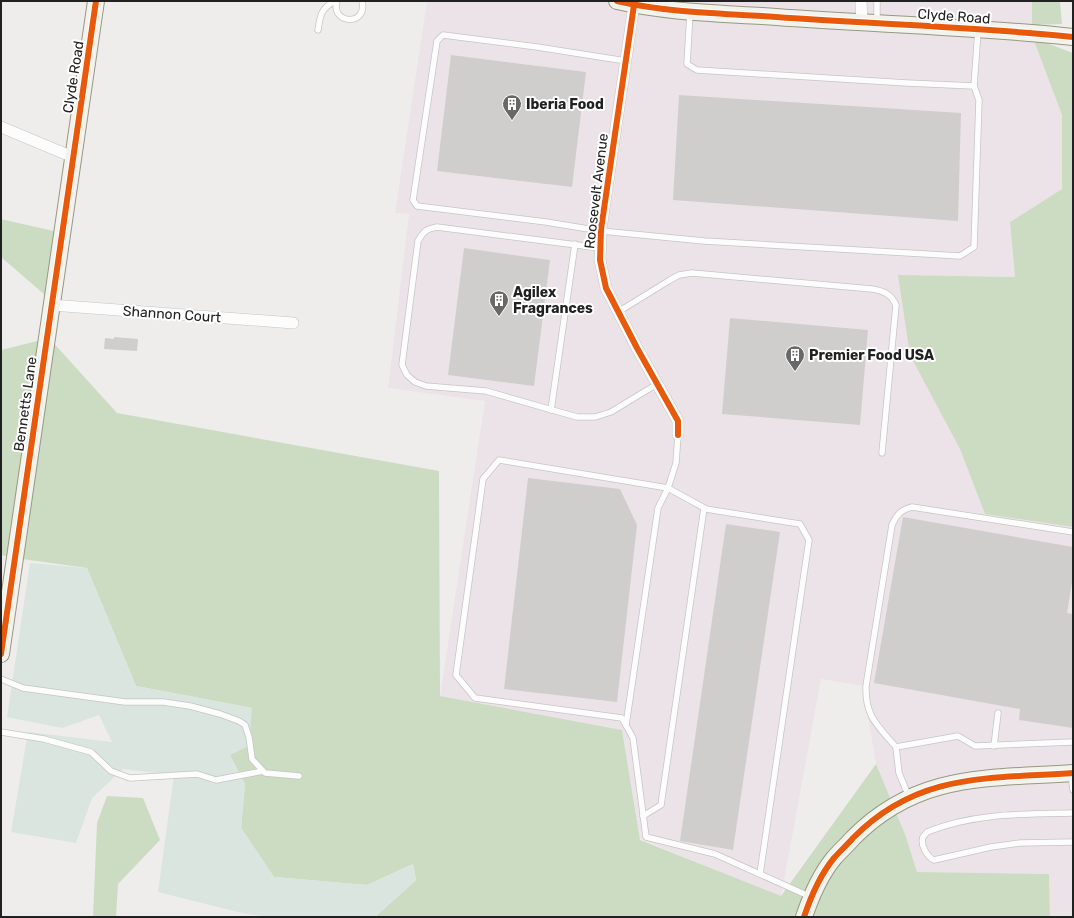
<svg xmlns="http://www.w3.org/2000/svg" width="1074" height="918" viewBox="0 0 1074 918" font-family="Rubik,sans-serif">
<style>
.industrial{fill:#ece3e9}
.forest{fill:#cbdcc2}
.wetland{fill:#d9e5de}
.building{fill:#d0cecc}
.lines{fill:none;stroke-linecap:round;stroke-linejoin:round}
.lane-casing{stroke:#c6c5c4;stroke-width:7}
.street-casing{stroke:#c6c5c4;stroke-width:12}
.secondary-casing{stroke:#969883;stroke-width:18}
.lane{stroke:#fdfcfc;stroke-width:5.5}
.street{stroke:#fdfcfc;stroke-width:11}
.secondary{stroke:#f3f3ed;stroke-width:16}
.cycleway-casing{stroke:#fff;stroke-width:8}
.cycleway{stroke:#e8590c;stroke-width:6}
.labels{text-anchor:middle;stroke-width:4;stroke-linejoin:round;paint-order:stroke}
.street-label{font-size:14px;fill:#212121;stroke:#fff}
.poi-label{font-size:14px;font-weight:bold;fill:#212121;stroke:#fff;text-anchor:start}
</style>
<rect width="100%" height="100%" fill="#efedeb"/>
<!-- industrial -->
<polygon class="industrial" points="427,1 1032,1 1033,38 1062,115 1062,189 1010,222 1015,277 898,275 960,449 985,514 1073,527 1073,917 1050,917 1049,874 917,872 905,834 876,764 863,686 821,679 781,897 640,839 622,730 440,696 485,401 388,388 409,214 395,213"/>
<!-- forest -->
<g class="forest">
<polygon points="1032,1 1060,1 1062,24 1032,25"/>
<polygon points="1033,38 1073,53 1073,527 985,514 960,449 910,355 898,275 1015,277 1010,222 1062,189 1062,115"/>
<polygon points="1,219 62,233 45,295 1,257"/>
<polygon points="49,338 117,413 439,471 440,696 622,730 640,840 781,896 876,764 905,834 917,872 1049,874 1050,917 375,917 416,880 413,864 367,885 274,877 241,828 245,784 230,755 252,708 136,686 87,568 15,558 1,555 1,350"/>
<polygon points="107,796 143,798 160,840 118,884 116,917 93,917 97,823"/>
</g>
<!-- wetland -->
<polygon class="wetland" points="30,563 87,568 136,686 252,708 249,746 230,755 245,784 241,828 274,877 367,885 413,864 416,880 375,917 268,917 242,913 158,892 174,775 123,769 92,798 76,843 11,832 28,732 112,742 99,715 62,728 7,717"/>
<!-- building -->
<g class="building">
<polygon points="451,55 586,72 572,187 437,171"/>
<polygon points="679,95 961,113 958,221 673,200"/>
<polygon points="464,248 550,260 534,386 448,375"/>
<polygon points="730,318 868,330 860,425 722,414"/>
<polygon points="114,337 138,339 137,351 104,349 105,338 114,339"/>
<polygon points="528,478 620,489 637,525 617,702 504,689"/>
<polygon points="903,517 1073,547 1073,576 1067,613 1073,614 1073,728 1019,720 1020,709 874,683"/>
<polygon points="726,524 780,532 733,850 680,841"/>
</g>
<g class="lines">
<!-- lane casing -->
<g class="lane-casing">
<g id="lane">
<path d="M337 1C330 24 368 27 362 1"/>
<polyline points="877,22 877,1"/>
<path d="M318 30C320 16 321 8 335 1"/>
<polyline points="626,61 537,47 443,35 437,41 413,200 417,206 546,222 601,231 704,241 960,256 974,247 979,100 974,86 907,83 697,70 687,64 690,13"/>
<polyline points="974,86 978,31"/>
<path d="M600 248 437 227C426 229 424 231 418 241L402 365 407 375 415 382 426 386 486 391 577 417H595L611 412 657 384"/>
<path d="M618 312 670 280 679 275 692 273 872 289C884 291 891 294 896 305L882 453"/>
<polyline points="551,410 575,244"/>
<polyline points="678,435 676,463 668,488 499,460 483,479 456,675 475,698 622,718 633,738 646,837 715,854 811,897"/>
<polyline points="1,679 23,688 125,702 163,702 190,706 220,714 239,721 245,725 249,737 252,759 265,773 299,776"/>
<polyline points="626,725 658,508 668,488 706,509 800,524 809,540 760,874"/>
<polyline points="1,732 44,739 91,752 111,771 130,778 197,774 216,780 263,771"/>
<polyline points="994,746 998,713"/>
<path d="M896 747C878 726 865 717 866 686L892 525C897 514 901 510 912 507L1073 532"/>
<polyline points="1071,774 1073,790"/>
<polyline points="909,797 899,773 896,747 958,736 975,746 1073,742"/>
<path d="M1073 813C1024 814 973 813 927 832 926 834 924 835 923 837 920 844 927 857 934 860L991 847 1020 843 1073 842"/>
<polyline points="643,816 661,805 704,508"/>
</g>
</g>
<!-- street casing -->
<g class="street-casing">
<g id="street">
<polyline points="861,1 862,22"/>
<polyline points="634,5 601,229 600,260 606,288 637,348 678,421 678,435"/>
<polyline points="1,127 73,157"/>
<polyline points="51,305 293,323"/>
</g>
</g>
<!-- secondary casing -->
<g class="secondary-casing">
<g id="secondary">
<path d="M617 1C665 12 713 13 762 16 865 24 970 26 1073 37"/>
<polyline points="1,654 96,1"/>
<path d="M804 917C811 896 820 875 834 858 840 851 847 845 853 838 918 772 988 779 1073 773"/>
</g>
</g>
<!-- lane -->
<use href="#lane" class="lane"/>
<!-- street -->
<use href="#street" class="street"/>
<!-- secondary -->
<use href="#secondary" class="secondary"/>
<!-- cycleway casing -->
<g class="cycleway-casing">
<g id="cycleway">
<path d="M617 1C665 12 713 13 762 16 865 24 970 26 1073 37"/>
<polyline points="634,5 601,229 600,260 606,288 637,348 678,421 678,435"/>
<polyline points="1,654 96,1"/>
<path d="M804 917C811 896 820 875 834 858 840 851 847 845 853 838 918 772 988 779 1073 773"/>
</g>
</g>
<!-- cycleway -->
<use href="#cycleway" class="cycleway"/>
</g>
<!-- icons -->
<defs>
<g id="building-pin" transform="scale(1)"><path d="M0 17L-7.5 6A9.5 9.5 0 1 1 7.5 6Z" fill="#696868" stroke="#fff"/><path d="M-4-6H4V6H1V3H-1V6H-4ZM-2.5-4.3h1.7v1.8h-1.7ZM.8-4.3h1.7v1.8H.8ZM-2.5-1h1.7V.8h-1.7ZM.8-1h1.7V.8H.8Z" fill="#fff"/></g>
</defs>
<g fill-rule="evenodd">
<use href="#building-pin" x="512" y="104"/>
<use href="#building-pin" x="499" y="300"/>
<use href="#building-pin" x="795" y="355"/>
</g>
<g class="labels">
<!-- street labels -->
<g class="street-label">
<text transform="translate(954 16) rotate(4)" y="5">Clyde Road</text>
<text transform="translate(73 77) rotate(-81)" y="5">Clyde Road</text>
<text transform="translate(596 191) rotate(-83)" y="5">Roosevelt Avenue</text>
<text transform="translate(172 314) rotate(4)" y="5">Shannon Court</text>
<text transform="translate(25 404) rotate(-82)" y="5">Bennetts Lane</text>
</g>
<!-- poi labels -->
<g class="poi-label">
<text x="526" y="109">Iberia Food</text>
<text x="513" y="297">Agilex<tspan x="513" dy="16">Fragrances</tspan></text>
<text x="809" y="360">Premier Food USA</text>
</g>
</g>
<!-- border -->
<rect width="1074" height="918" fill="none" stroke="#212121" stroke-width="4"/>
</svg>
